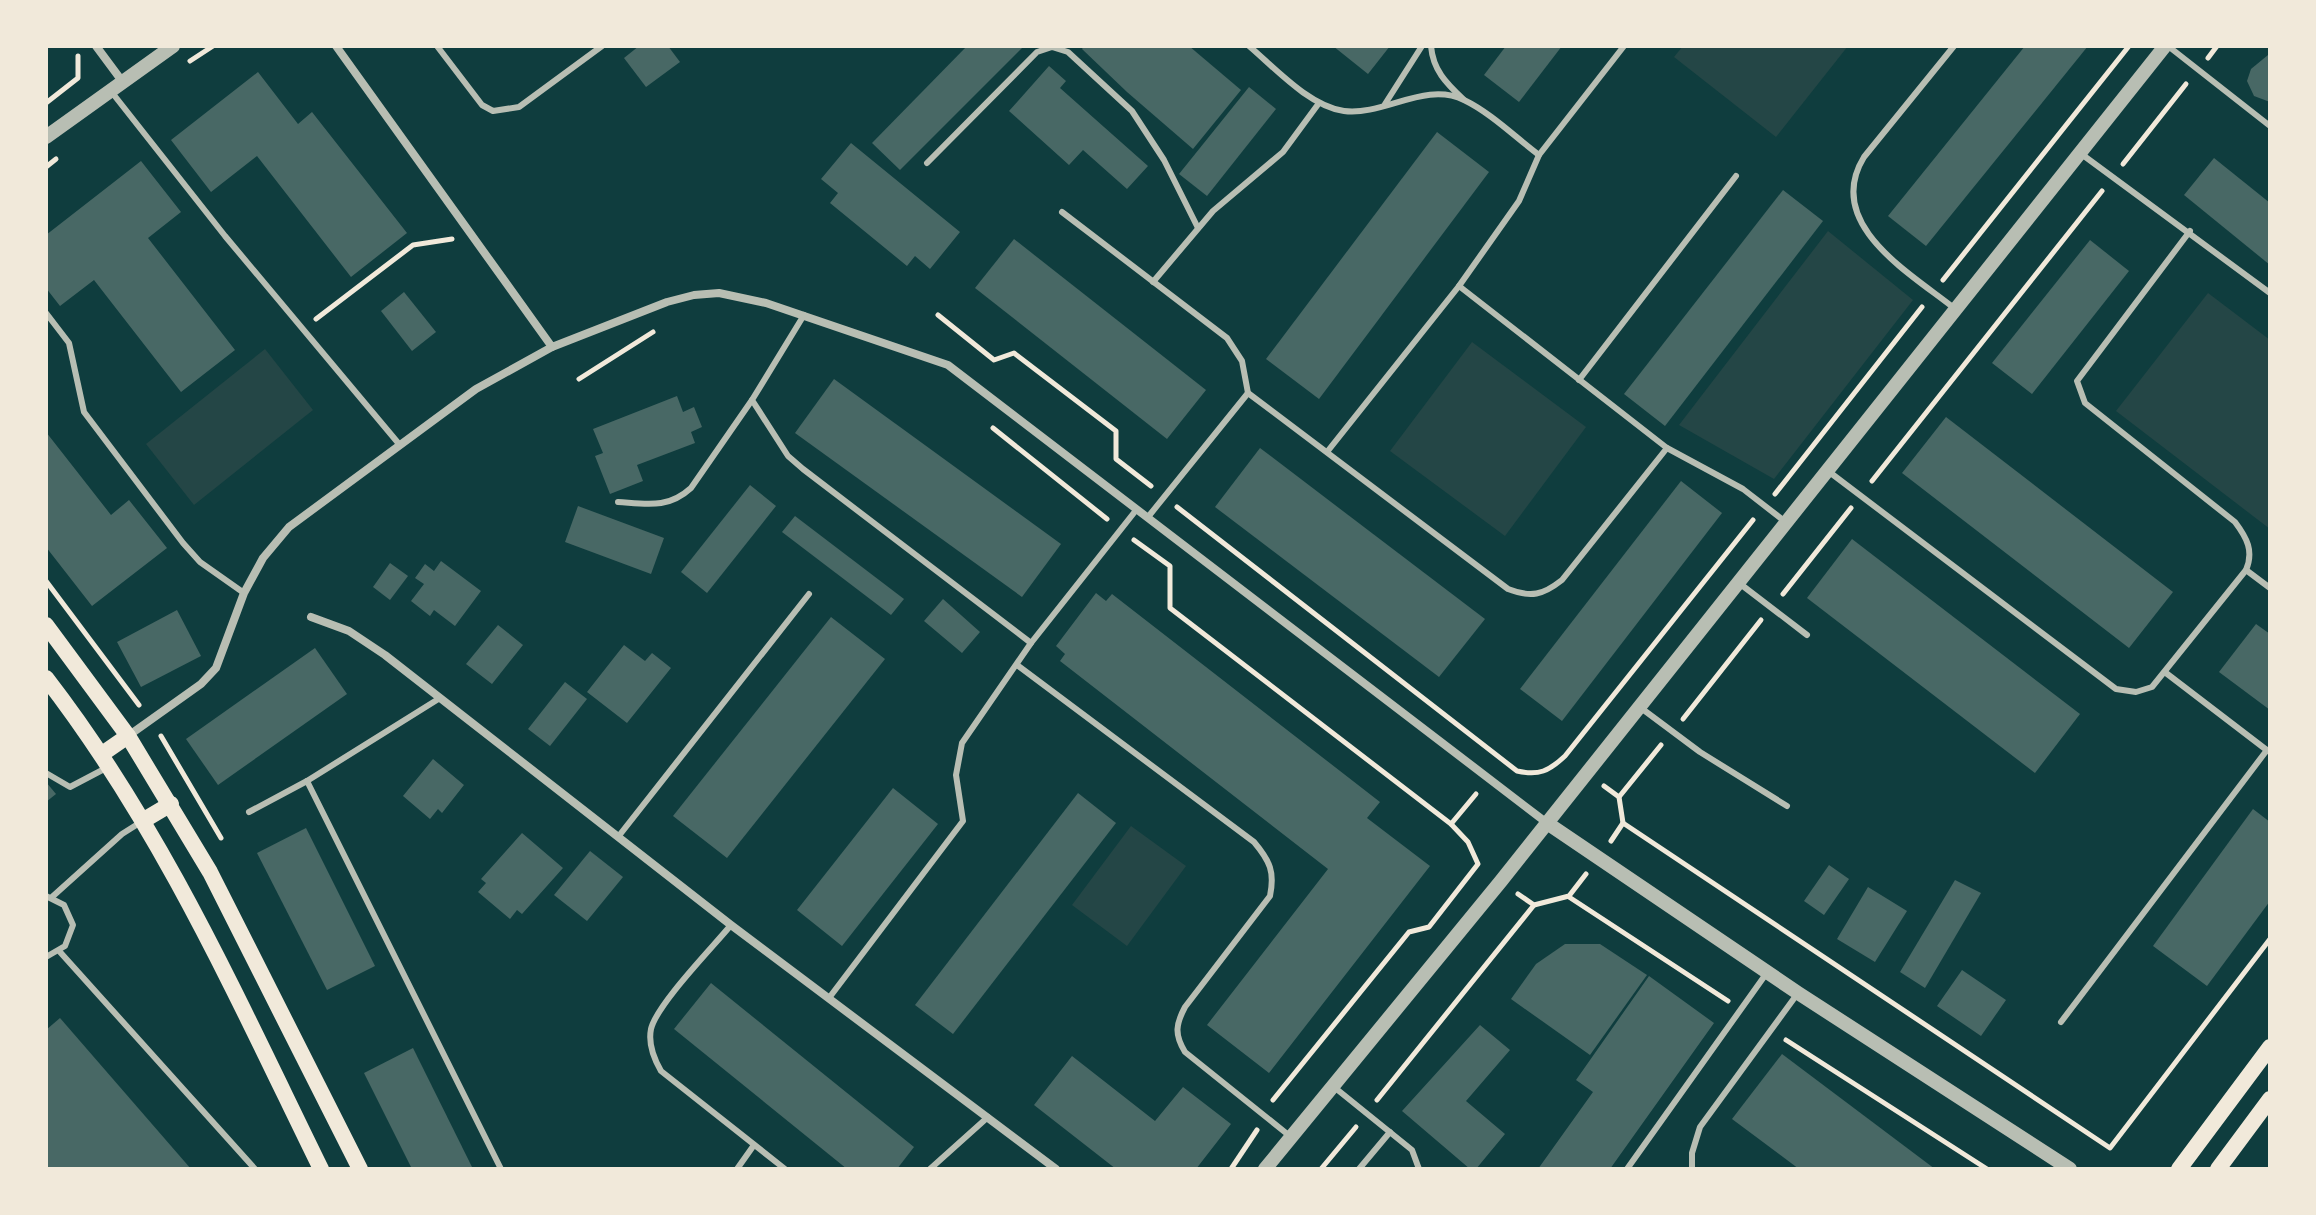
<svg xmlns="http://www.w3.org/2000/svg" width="2316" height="1215" viewBox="0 0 2316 1215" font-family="'Nunito Sans',sans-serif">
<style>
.green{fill:#244646}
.building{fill:#486865}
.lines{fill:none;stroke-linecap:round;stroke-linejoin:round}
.path{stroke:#f1e9da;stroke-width:5}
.service{stroke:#b8beb3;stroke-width:6}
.minor{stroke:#b8beb3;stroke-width:8}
.tertiary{stroke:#b8beb3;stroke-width:14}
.secondary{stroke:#f1e9da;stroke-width:16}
</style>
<rect width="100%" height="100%" fill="#0f3d3e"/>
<!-- green -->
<g class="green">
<polygon points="1683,46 1848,46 1776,137 1674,57"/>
<polygon points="1828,231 1913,300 1774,479 1679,425"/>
<polygon points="2208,293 2270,340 2270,529 2116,411"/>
<polygon points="1472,342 1586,427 1505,536 1390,451"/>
<polygon points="265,349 313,410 194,505 146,444"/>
<polygon points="1131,826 1186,866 1127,946 1072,905"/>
</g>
<!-- building -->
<g class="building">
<polygon points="639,46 668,46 680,62 646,87 624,58"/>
<polygon points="967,46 1024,46 900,170 872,143"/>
<polygon points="1084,46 1189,46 1241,90 1193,149 1127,92 1082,49"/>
<polygon points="1333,46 1390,46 1368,74"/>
<polygon points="1506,46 1562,46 1519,102 1484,75"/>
<polygon points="2025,46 2088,46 1926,246 1888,216"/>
<polygon points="2268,55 2270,56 2270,102 2254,96 2247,81 2251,69"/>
<polygon points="1049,66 1066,81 1060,88 1148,166 1127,189 1083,150 1069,165 1009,111"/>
<polygon points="258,72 298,124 312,112 407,233 351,277 257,156 211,192 171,140"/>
<polygon points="1249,87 1276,109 1207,196 1179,174"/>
<polygon points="1437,132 1489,172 1319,399 1266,359"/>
<polygon points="851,143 960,232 930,269 915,256 907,266 830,203 838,193 821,179"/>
<polygon points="2214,158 2270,203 2270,265 2184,195"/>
<polygon points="141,161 181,212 148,238 235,350 181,392 94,280 60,306 46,288 46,235"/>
<polygon points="1783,190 1823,221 1665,426 1624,394"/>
<polygon points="1014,239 1206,390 1167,439 975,288"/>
<polygon points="2090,240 2129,271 2032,394 1992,363"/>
<polygon points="404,292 436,332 412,351 381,311"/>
<polygon points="834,379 1061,544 1022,597 795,433"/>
<polygon points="677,396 683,412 694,407 702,427 691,432 695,443 637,465 643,481 610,494 595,456 603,453 593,429"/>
<polygon points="1946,417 2173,592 2129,648 1902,473"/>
<polygon points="46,432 111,515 129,500 167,548 92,606 46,547"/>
<polygon points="1260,448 1485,619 1439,677 1215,507"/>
<polygon points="1681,481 1722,513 1562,721 1520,689"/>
<polygon points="750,485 776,506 707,593 681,572"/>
<polygon points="578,506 664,538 651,574 565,542"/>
<polygon points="795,516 904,599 891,615 782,532"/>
<polygon points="1852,539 2080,714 2035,773 1807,598"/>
<polygon points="441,561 481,591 455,626 434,610 430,616 411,601 424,584 415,578 425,564 434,571"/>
<polygon points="390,563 408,576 390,600 373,587"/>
<polygon points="1096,593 1106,601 1112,594 1380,802 1367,818 1430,866 1269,1073 1207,1025 1328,869 1060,661 1065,654 1056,646"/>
<polygon points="943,599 980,632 962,653 924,621"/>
<polygon points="177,610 201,656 141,687 117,642"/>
<polygon points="831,617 885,659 727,858 673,816"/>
<polygon points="2256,624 2270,634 2270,710 2219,672"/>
<polygon points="498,625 523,645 492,684 466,664"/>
<polygon points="624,645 645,661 652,653 671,668 627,723 587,692"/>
<polygon points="315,648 347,694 218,785 186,739"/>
<polygon points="565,682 587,699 550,746 528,729"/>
<polygon points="433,759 464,785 442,813 438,809 430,819 403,796"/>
<polygon points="46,782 56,794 46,802"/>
<polygon points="893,788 938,824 842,946 797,910"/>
<polygon points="1078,793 1116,823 953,1034 915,1005"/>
<polygon points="2253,809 2270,822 2270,901 2207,986 2153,946"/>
<polygon points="306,828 375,966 327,990 257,853"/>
<polygon points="522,833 563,868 522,914 517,910 510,919 478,892 486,883 481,879"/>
<polygon points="590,851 623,877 587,921 554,895"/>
<polygon points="1829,865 1849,879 1824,915 1804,901"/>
<polygon points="1955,880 1981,893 1925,988 1900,972"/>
<polygon points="1868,887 1907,911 1875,962 1837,939"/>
<polygon points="1565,944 1600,944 1647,975 1590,1055 1511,999 1536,964"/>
<polygon points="1962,970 2006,1000 1981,1036 1937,1006"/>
<polygon points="1649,976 1714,1023 1610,1169 1538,1169 1593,1092 1576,1080"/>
<polygon points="711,983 914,1147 897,1169 847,1169 674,1029"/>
<polygon points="60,1018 191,1169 46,1169 46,1030"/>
<polygon points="1480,1025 1510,1050 1466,1101 1505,1134 1476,1169 1470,1169 1402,1111"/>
<polygon points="413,1048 473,1169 412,1169 364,1073"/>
<polygon points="1782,1054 1935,1169 1799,1169 1732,1119"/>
<polygon points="1072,1056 1155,1121 1183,1087 1231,1124 1196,1169 1116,1169 1034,1105"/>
</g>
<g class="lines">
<!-- path -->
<g class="path">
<polyline points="2208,58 2217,46"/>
<polyline points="190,61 213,46"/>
<polyline points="46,103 78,78 78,56"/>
<polyline points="2123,164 2186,84"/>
<polyline points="46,167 56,159"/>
<polyline points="1943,280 2129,46"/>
<polyline points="938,315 994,360 1014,353 1116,431 1116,459 1151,486"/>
<polyline points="316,319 413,245 452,239"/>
<polyline points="579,379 653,332"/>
<polyline points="993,428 1107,519"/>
<polyline points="1872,481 2102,191"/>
<polyline points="1775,494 1922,307"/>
<path d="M1177 507 1517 771C1539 776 1549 771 1565 756L1753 520"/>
<polyline points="1134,540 1170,566 1170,608 1451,824 1468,842 1478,864 1429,927 1409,932 1273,1100"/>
<polyline points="46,581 139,705"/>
<polyline points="1783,594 1851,508"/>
<polyline points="1683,719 1761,620"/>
<polyline points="161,736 221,838"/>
<polyline points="1604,786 1619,797 1623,823 1611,841"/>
<polyline points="1619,797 1661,745"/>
<polyline points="1623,823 2110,1148 2270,939"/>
<polyline points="1451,824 1476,794"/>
<polyline points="1518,894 1534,905"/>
<polyline points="1569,897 1728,1001"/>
<polyline points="1786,1040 1987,1169"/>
<polyline points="1377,1100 1534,905 1569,896 1586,874"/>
<polyline points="1231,1169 1257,1130"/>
<polyline points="1321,1169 1356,1127"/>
</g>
<!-- service -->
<g class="service">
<polyline points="437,46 482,105 493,111 519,107 602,46"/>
<path d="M1249 46C1275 68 1309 106 1344 111 1384 116 1425 81 1464 100 1491 113 1515 137 1539 155"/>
<path d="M1431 46C1433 70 1446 83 1463 99"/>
<polyline points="1624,46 1539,155 1519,201 1459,286 1667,448 1743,489 1787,523"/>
<path d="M1954 46 1864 157C1823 224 1910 273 1954 308"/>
<polyline points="2168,46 2270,126"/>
<polyline points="110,90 225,236 399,444"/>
<polyline points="1385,104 1422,46"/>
<polyline points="2080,153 2270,293"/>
<polyline points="927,163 1037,52 1052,47 1068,52 1132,111 1164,160 1198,228"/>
<path d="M1062 212 1227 338 1242 361 1248 393 1508 589C1531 598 1543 595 1562 580L1667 448"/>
<polyline points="1153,282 1213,211 1283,152 1319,103"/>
<polyline points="46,313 69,343 84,412 183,543 200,562 244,593"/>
<polyline points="804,315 752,400 788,456 803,469 1031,643"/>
<polyline points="1579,380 1736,176"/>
<polyline points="1327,452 1459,286"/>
<path d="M1828 471 2116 689 2136 692 2152 687 2246 570C2254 551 2247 538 2235 522L2085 403 2077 381 2190 231"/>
<path d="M618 502C647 504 668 509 691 488L752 400"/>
<polyline points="1148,517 1248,393"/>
<polyline points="2246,570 2270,588"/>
<polyline points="1739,583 1807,635"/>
<path d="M1017 665 1254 842C1270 861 1275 872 1270 896L1185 1007C1176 1024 1174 1034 1185 1052L1291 1137"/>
<polyline points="2166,673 2268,751"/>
<polyline points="1641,708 1700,752 1787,806"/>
<polyline points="46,773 70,787 108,767"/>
<polyline points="307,781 501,1169"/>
<polyline points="249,812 307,781 440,698"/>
<polyline points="618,837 809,594"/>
<polyline points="46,896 64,905 73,925 65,946 46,957"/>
<polyline points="52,897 122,834 141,822"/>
<path d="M731 925C713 947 657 1004 651 1029 648 1044 654 1059 661 1071L785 1169"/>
<polyline points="60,952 255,1169"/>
<polyline points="829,998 963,821 956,775 962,743 1031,643 1137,509"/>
<polyline points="2061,1022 2267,750"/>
<polyline points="1334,1087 1412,1150 1419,1169"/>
<polyline points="737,1169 754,1145"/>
<polyline points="930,1169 988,1117"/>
<polyline points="1359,1169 1390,1132"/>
<polyline points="1627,1169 1766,974"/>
<polyline points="1692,1169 1692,1153 1700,1127 1798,993"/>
</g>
<!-- minor -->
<g class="minor">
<polyline points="96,46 122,81"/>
<polyline points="336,46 552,347 667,302 694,295 719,293 766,303 948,365 1547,823"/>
<polyline points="311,617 349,631 385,655 731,925 1056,1169"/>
<polyline points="128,736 201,684 216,668 244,593 263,558 289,527 476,389 552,347"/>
</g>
<!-- tertiary -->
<g class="tertiary">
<polyline points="46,137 173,46"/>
<polyline points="1547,823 1798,993 2070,1169"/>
<polyline points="1265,1169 1501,881 2165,46"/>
</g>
<!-- secondary -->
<g class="secondary">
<polyline points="46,625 128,736 210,872 360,1169"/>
<path d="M46 678C162 828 238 1000 321 1169"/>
<polyline points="102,754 128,736"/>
<polyline points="144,820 171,804"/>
<polyline points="2179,1169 2270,1047"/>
<polyline points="2218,1169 2270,1099"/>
</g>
</g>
<!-- border -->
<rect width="2316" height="1215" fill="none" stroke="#f1e9da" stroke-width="96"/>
</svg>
